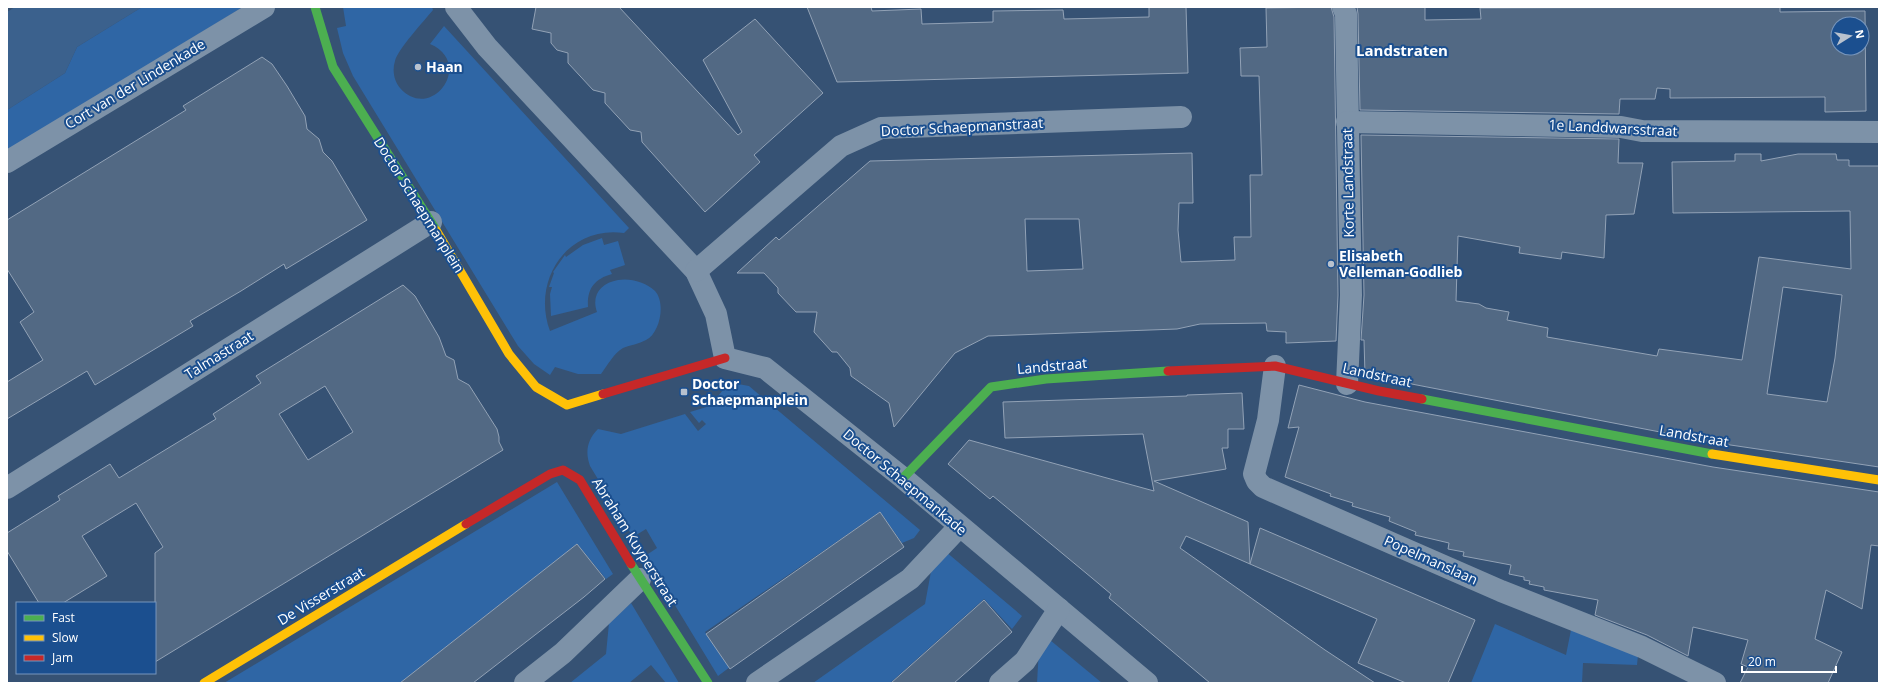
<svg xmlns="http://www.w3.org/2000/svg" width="1886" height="690" viewBox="0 0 1886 690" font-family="'Open Sans',sans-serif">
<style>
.green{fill:#2f66a5}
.water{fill:#3b618d}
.building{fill:#526984;stroke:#92a2b6;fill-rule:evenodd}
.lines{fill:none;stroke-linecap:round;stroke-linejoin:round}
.street{stroke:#7d92a8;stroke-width:22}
.fast{stroke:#4caf50;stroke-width:9}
.slow{stroke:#ffc107;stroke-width:9}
.jam{stroke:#c62828;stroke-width:9}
.poi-dot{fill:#b9c2ce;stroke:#1b4f8f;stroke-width:1.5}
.labels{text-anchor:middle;stroke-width:4;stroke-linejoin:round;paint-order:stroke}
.poi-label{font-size:14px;font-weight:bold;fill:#fff;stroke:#1b4f8f;text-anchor:start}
.street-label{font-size:14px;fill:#fff;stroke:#1b4f8f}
.neighbourhood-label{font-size:15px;font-weight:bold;fill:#fff;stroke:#1b4f8f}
</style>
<rect width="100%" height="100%" fill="#365274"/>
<!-- green -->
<g class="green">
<polygon points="142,7 243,7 7,151 7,110 65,73 77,47"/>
<path d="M343 7H432L433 10C424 21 398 49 395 61 392 70 394 81 400 88 431 123 475 63 430 44L444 26 629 228 624 233C568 225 531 280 550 331L597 312C591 295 601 283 618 280 631 278 645 282 655 291 666 303 660 333 646 340 639 344 630 345 623 348 614 353 607 366 601 374H578L555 367 550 375 534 364 518 346 353 76 343 53 337 28 346 26Z"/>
<path d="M602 238 604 245 618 241 625 265 610 270 612 274C594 279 587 289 588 307L551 316 550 294 552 287H549L554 273 553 272 565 255 566 257 583 245Z"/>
<path d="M738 384 749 386 920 530 914 538 902 543 880 512 705 632 730 667 718 676 645 556 657 548 646 529 633 537 590 466C585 452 587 440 598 429L621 434 685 414 698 431 706 424 702 420 699 423 690 412 710 406 727 385Z"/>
<polygon points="557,482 613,574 606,579 577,544 400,683 224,683"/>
<polygon points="945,551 1022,616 1012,629 984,599 890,683 813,683 925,604 932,566"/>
<polygon points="631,603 679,683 666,683 651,665 629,683 570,683 606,654 609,623"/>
<polygon points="1495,624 1566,655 1572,625 1638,655 1637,665 1583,663 1582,683 1471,683"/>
<polygon points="1050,640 1102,683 1037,683 1039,649"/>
</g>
<!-- water -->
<polygon class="water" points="15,7 142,7 77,47 65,73 7,110 7,12"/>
<!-- building -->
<g class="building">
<polygon points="536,7 619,7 738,135 742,132 703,60 755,19 823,93 754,155 760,162 705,212 642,142 641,132 630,130 605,103 605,93 593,90 568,63 568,53 557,50 551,43 551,33 532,29"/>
<polygon points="807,7 871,7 872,11 921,9 922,24 993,22 993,11 1063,10 1064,19 1149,17 1149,7 1186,7 1188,73 837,82"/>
<path d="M1331 7 1334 17 1338 295 1336 341 1286 343V332L1267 331 1266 323 1200 324 1177 329 988 336 955 353 894 427 889 403 851 376 850 368 837 352H832L814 332 817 312H796L778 293V288L764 273H737L776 237 779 240 870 161 1192 153 1193 203H1179L1178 230 1181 262 1235 260 1234 237H1251L1250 175H1262L1259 76H1241L1240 48 1267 47 1266 8ZM1025 219H1079L1083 269 1027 271Z"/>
<path d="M1357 7H1425V20L1481 19 1480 8 1780 7V12L1865 11 1866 111 1825 112V97L1670 98V89L1657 88 1655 99H1620L1619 114 1360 110 1358 14ZM1838 24H1862V48H1838Z"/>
<polygon points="262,57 272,64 287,86 305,116 307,129 319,139 323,152 332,161 367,220 286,269 284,264 241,291 190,321 193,326 95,385 87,371 7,419 7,382 43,360 20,322 34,312 7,269 7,220 186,110 183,106"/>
<path d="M1361 135 1619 139 1618 163H1643L1634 214 1606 215 1604 258 1562 252 1561 259 1519 253 1520 247 1458 236 1456 301 1479 304 1486 308 1509 312 1507 320 1548 328 1547 337 1657 356 1659 349 1742 360 1759 257 1851 269 1850 211 1673 213 1672 162 1735 161V154H1761V161L1798 154H1836L1837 160H1849V166H1879V467L1717 443 1365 375 1364 340H1361L1364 295ZM1783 287 1842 295 1835 358 1827 402 1767 394Z"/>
<path d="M403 285 415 296 439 337 446 356 454 360 458 379 469 385 497 429 499 437V442L503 450 155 662V553L163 547 136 503 82 536 107 576 63 603H39L7 551V533L60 500 58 496 110 464 119 478 216 419 213 414 261 383 256 376ZM325 386 353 432 308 460 279 414Z"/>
<polygon points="1299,385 1365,402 1713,467 1879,492 1879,546 1871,545 1862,609 1826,590 1815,639 1842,652 1828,683 1740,683 1748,667 1741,664 1748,640 1693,627 1688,656 1647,635 1595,615 1598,600 1544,590 1544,587 1529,584 1530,581 1524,580 1524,577 1509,574 1511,565 1463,556 1464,552 1448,549 1449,543 1415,535 1416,532 1389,521 1390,517 1352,506 1353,503 1330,496 1331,494 1285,477 1299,427 1288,428"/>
<polygon points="1242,393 1244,429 1228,429 1228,448 1222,448 1226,469 1154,481 1248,522 1250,564 1186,536 1180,548 1325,650 1375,683 1210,683 1109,598 1111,594 1092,578 993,496 990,499 948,464 969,440 1154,491 1143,434 1005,438 1003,402 1187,396 1187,395"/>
<polygon points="880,512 904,547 730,669 706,634"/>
<polygon points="1260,528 1475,620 1448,683 1406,683 1358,663 1377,619 1250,564"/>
<polygon points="577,544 605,579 584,597 473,683 400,683"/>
<polygon points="984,600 1012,632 954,683 891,683"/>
</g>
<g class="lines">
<!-- street -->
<g class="street">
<polyline points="456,7 487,47 696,271 716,314 725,358 765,368 903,478 1147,683"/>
<polyline points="1343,7 1346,14 1351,295 1347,384"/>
<polyline points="1347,122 1621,127 1642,131 1879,132"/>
<polyline points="7,162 264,7"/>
<polyline points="696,271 841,146 881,128 1181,117"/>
<polyline points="1275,366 1268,420 1254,474 1257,481 1263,487 1501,591 1642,647 1715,683"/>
<polyline points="7,488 431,222"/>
<polyline points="525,683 563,653 640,579"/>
<polyline points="757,683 910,579 959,527"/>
<polyline points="1000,683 1025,661 1059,609"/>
</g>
<!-- fast -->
<g class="fast">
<polyline points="315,7 333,67 436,230"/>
<polyline points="1422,399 1712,454"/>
<polyline points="903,478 991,387 1046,379 1168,371"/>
<polyline points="631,564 708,683"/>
</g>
<!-- slow -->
<g class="slow">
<polyline points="436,230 509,354 536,387 567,405 603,394"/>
<polyline points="1712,454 1879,480"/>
<polyline points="204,683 466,524"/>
</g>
<!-- jam -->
<g class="jam">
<polyline points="1168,371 1275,366 1379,391 1422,399"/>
<polyline points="603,394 725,358"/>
<polyline points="466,524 550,474 563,470 580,480 631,564"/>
</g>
</g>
<!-- markers -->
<g class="poi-dot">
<circle cx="418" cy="67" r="4"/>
<circle cx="1331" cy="264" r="4"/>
<rect x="680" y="388" width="8" height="8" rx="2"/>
</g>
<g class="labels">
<!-- poi labels -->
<g class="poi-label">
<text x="426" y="72">Haan</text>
<text x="1339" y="261">Elisabeth<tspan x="1339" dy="16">Velleman-Godlieb</tspan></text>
<text x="692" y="389">Doctor<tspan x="692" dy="16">Schaepmanplein</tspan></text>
</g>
<!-- street labels -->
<g class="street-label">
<text transform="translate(135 84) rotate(-31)" y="5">Cort van der Lindenkade</text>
<text transform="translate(962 127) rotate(-3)" y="5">Doctor Schaepmanstraat</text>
<text transform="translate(1613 128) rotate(3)" y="5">1e Landdwarsstraat</text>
<text transform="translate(1348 183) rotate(-91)" y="5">Korte Landstraat</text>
<text transform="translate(419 205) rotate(58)" y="5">Doctor Schaepmanplein</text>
<text transform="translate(219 355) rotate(-32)" y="5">Talmastraat</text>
<text transform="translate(1052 366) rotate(-5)" y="5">Landstraat</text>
<text transform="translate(1377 375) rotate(12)" y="5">Landstraat</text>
<text transform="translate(1694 436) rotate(10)" y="5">Landstraat</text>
<text transform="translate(905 482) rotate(40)" y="5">Doctor Schaepmankade</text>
<text transform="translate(635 542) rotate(58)" y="5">Abraham Kuyperstraat</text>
<text transform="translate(1431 560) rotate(24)" y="5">Popelmanslaan</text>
<text transform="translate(321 596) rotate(-31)" y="5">De Visserstraat</text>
</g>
<!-- neighbourhood labels -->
<g class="neighbourhood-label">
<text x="1402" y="56">Landstraten</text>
</g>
</g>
<!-- border -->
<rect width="1886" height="690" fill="none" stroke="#ffffff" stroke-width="16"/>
<!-- legend -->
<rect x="16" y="602" width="140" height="72" fill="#1b4f8f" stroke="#7695bc"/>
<rect x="24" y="615" width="20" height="6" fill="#4caf50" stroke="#7695bc"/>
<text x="52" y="622" font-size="12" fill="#ffffff">Fast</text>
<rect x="24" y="635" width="20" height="6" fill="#ffc107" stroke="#7695bc"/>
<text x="52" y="642" font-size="12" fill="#ffffff">Slow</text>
<rect x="24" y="655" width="20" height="6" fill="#c62828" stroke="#7695bc"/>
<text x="52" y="662" font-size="12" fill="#ffffff">Jam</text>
<!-- north arrow -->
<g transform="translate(1850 36) rotate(79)"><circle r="19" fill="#1b4f8f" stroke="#7695bc"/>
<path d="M0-3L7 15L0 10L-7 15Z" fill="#b9c2ce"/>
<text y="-6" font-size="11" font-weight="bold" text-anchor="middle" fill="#ffffff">N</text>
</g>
<!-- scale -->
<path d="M1742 666v6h94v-6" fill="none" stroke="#ffffff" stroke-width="2"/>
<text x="1748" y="666" font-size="12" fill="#ffffff" stroke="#1b4f8f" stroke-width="3" paint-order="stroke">20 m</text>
</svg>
